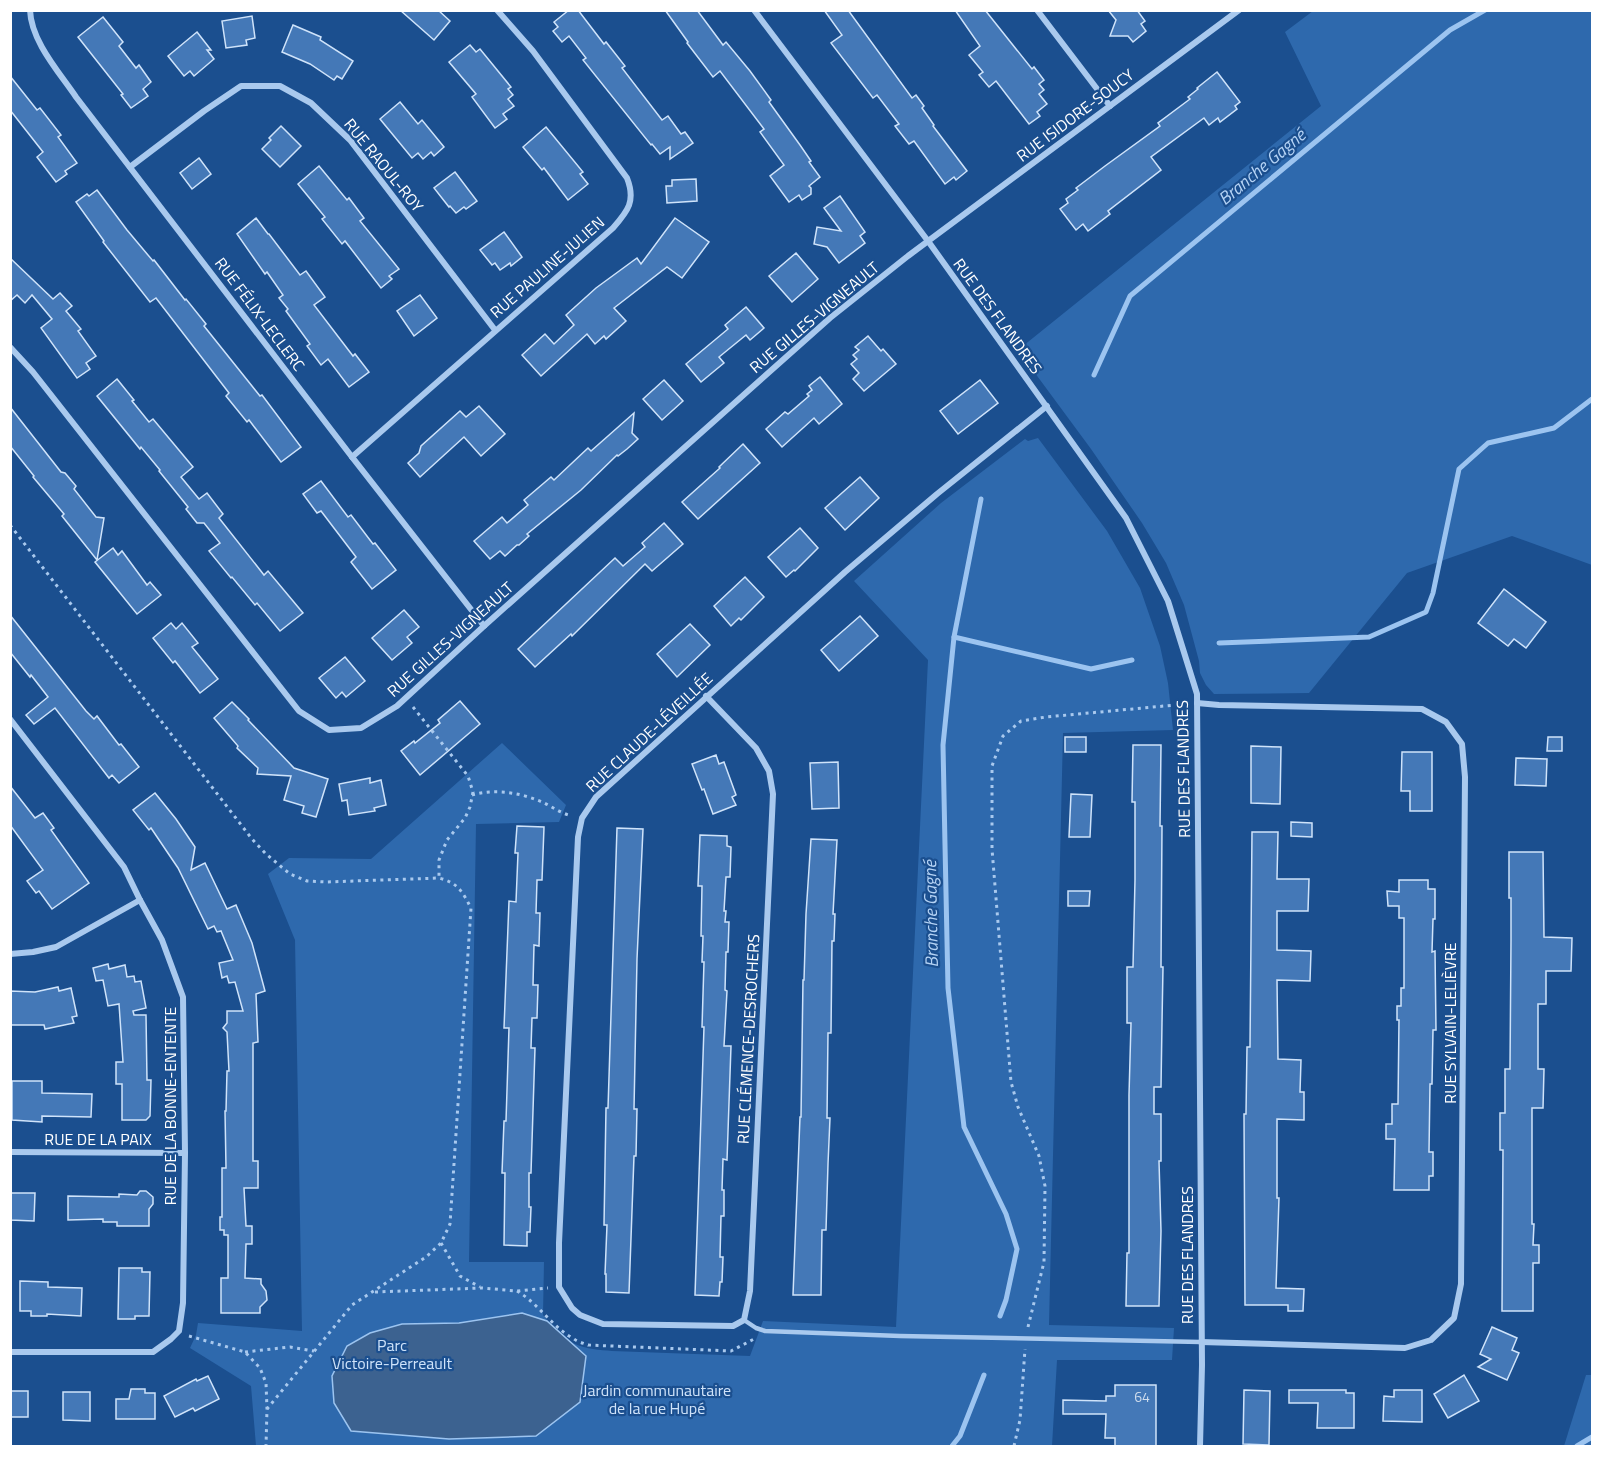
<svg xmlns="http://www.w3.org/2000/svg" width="1603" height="1457" viewBox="0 0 1603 1457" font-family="'Titillium Web',sans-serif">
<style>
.green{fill:#2e69ad}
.water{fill:#3c6290;stroke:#9cc4f0;stroke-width:1.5}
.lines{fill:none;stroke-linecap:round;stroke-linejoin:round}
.stream{stroke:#9cc4f0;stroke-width:5}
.building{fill:#4478b7;stroke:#cfe3fa;stroke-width:1.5}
.path{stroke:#a9c9ee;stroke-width:3;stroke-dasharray:3 4.5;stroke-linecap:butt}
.service{stroke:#a9c9ee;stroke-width:4.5}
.minor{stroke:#a9c9ee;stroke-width:6}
.labels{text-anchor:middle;stroke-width:4.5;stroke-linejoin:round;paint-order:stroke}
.number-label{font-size:14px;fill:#d0dded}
.street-label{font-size:16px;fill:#fff;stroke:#1b4f8f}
.park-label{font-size:16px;fill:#cfe3fa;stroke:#1b4f8f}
.water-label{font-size:18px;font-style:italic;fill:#b5d3f5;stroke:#1b4f8f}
</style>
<rect width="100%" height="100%" fill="#1b4f8f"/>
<!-- green -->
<g class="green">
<polygon points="1313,11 1592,11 1592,565 1512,536 1407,573 1309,693 1214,694 1206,685 1200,673 1199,661 1184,605 1166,563 1142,523 1091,449 1018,350 1321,106 1285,32"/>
<path d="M1038 438 1107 531 1140 588 1160 646 1168 683 1173 730 1063 733 1049 1325 1174 1328 1172 1360H1057L1052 1446H256L251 1386 190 1348 196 1335 198 1323 302 1331 295 940 268 874 289 858 371 859 502 743 566 805 559 822 476 824 469 1262H544L543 1315C549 1323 566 1341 575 1344 586 1349 600 1350 612 1351L750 1356 763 1321 896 1327 928 660 854 581 941 503 1025 439 1028 441Z"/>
<polygon points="1586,1375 1592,1375 1592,1446 1564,1446"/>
</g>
<!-- water -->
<polygon class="water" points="522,1313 547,1321 586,1356 580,1402 536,1436 449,1439 351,1431 334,1403 332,1376 347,1346 370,1333 402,1324 459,1323"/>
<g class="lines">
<!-- stream -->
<g class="stream">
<polyline points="1094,375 1130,296 1450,30 1485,10"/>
<polyline points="981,499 954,637 943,745 945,845 948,988 964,1127 1006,1214 1017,1249 1006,1300 1000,1316"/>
<polyline points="954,637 1091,669 1132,660"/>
<polyline points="1219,643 1369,637 1426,612 1433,593 1459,469 1488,443 1554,428 1592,399"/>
<polyline points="952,1446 960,1436 984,1375"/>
<polyline points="1577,1446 1592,1437"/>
</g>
</g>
<!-- building -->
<g class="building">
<polygon points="400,10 438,10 450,21 434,40"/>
<polygon points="569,10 578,10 604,44 606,42 625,66 622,68 662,120 668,116 681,134 685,132 693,143 670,159 670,147 660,154 652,144 651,145 583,60 586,58 569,36 562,42 553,31 558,27 554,22"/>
<polygon points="665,10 697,10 723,45 726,42 750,71 771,100 769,102 800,145 811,161 809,162 820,177 809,186 811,188 811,194 802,200 799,195 789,202 770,176 784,165 760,132 764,129 720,71 713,77 687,43 688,42"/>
<polygon points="824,10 848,10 912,98 916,95 924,106 922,108 934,125 933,126 967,171 956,180 954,177 945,184 914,141 909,144 895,126 899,124 877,95 873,98 831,43 842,35"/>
<polygon points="955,10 985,10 1032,69 1034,67 1044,80 1039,84 1044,90 1039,94 1047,104 1037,112 1040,116 1029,124 996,81 989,87 979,75 983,72 969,55 980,46"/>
<polygon points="1108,10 1137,10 1145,21 1141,24 1146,31 1133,42 1128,36 1110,36 1116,20"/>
<polygon points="252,16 255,38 246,40 247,45 226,48 222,21"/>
<polygon points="103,17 123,42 119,46 136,68 139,65 151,82 143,89 148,96 131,108 121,95 123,94 78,37"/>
<polygon points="293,25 321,37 320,40 353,61 342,79 337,76 334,80 310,64 282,52"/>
<polygon points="197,32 211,50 207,50 214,59 194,76 190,71 184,76 168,56"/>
<polygon points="470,45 476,52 480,49 511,87 508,89 513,95 508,99 514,106 503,114 507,119 495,128 472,97 476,94 449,62"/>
<polygon points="1217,72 1240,102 1235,106 1237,109 1220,122 1218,118 1209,125 1204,118 1151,157 1161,170 1108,211 1110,214 1088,231 1083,224 1076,230 1060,209 1068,203 1066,199 1078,190 1076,188 1105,166 1160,126 1158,123 1190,99 1188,97 1198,89 1197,88"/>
<polygon points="10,76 37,110 40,108 61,135 58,137 77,163 65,171 67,174 56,182 37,157 43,152 10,110"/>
<polygon points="400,102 418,124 422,120 444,147 434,156 431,152 423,159 418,153 412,158 380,119"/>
<polygon points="281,126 301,146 280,167 262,149 271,140 269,138"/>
<polygon points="546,127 583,172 580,174 588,184 568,200 544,168 542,170 523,147"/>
<polygon points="199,158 211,174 192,189 180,173"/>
<polygon points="319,166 347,200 349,198 364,218 360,221 399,269 389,276 392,279 381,288 345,241 342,244 322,219 325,217 298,184"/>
<polygon points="455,172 477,201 466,209 464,207 456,213 450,206 449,207 434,188"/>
<polygon points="696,179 697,201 667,203 666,186 672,186 672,180"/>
<polygon points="97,190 127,230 153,261 154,260 185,300 186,299 206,324 204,326 260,396 262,395 301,447 281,462 249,420 247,422 226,396 229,393 156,298 150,302 103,242 104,241 76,202 87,194 89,196"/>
<polygon points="840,196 865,232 860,236 865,243 839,263 827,247 814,244 817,227 841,231 824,208"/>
<polygon points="256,218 268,234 269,234 300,275 306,271 325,297 314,305 353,356 355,354 369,372 349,387 328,359 321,365 307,346 310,344 286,311 288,309 279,298 283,295 267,272 265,274 237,234"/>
<polygon points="675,218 709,242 682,278 667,267 614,308 626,321 606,339 604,336 595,344 587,334 541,376 522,355 545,334 554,344 574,325 566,315 596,288 637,258 641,264"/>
<polygon points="504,232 522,257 511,266 510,263 500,270 495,263 492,265 480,250"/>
<polygon points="796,253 818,279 792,302 769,276"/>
<polygon points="10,258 53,299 60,293 72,306 66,311 81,329 78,331 96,356 86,363 90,369 77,378 41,328 52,319 32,295 25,303 17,295 10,301"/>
<polygon points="420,295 437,318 414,336 397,311"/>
<polygon points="746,307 764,328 750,340 746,335 719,357 724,363 701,382 686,364 728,329 725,325"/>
<polygon points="868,336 881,351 883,349 896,364 864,391 853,379 859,373 851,364 857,359 853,355 859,350 855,347"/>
<polygon points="820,377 842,404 819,424 814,418 782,447 766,429 785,412 788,414 809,396 807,394 812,390 809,386"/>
<polygon points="117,379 134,400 132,401 149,422 153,419 193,467 181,477 199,499 207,493 223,514 219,518 264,575 268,571 303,613 280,631 257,603 255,605 232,577 231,578 209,551 220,543 204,523 197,523 186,509 188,507 159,471 160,470 141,447 140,449 97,396"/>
<polygon points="664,380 683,401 662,420 643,399"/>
<polygon points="980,380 998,403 958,434 940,411"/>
<polygon points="479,406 505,434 481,456 464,437 420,477 408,463 419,453 421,446 460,411 466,417"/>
<polygon points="10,407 61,472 65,473 76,486 74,489 96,517 104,518 97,560 62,516 64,514 33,477 34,476 10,446"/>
<polygon points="634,413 632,433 638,439 627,449 618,456 617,455 581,490 527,534 529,536 519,545 517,545 505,556 500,551 490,559 474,541 502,517 507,523 528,505 524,500 551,477 554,480 588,448 591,451"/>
<polygon points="743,444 760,463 698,519 682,502 720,468 719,467"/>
<polygon points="860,477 879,498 845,530 825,508"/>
<polygon points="321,481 348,517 351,515 373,544 375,543 396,570 372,589 351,562 356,557 321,511 317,513 303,494"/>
<polygon points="664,523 683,544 652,571 645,564 572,636 571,634 535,667 518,649 615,558 623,566 645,547 642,543"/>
<polygon points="800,528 818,548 795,571 794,570 786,577 768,557"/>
<polygon points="113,548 118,555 122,551 147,585 150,582 161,595 137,614 95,562"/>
<polygon points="745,577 764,597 741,620 739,618 731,626 714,606"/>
<polygon points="1504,589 1546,622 1526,648 1514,639 1508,646 1478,623"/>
<polygon points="404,610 419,627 407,637 412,643 392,660 372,638"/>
<polygon points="10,615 86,711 94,719 97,716 119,745 121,744 139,767 119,783 112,775 109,778 55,708 34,724 26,715 48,697 31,675 30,677 10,652"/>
<polygon points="860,616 878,636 839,671 821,650"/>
<polygon points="171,623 176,629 182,623 198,643 192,647 218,679 200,693 175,661 173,663 153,638"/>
<polygon points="690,624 710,645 677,677 657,654"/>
<polygon points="345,657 365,681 346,697 342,692 336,698 319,678"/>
<polygon points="460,701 480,724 420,775 401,751 414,741 415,743 440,723 438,720"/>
<polygon points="232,702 249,719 248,720 294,768 328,779 316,817 302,813 304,806 284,800 291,776 257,774 258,768 237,748 238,746 214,718"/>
<rect x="1065" y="737" width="21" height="15"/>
<polygon points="1548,737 1562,737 1562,751 1547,751"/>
<polygon points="1133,745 1161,745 1160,826 1162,826 1161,967 1163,967 1162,1023 1161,1087 1154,1087 1154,1114 1161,1114 1161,1161 1159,1161 1161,1231 1159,1306 1126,1306 1127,1253 1129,1253 1129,1095 1131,1023 1127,1023 1127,967 1133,967 1135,880 1135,802 1132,802"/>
<polygon points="1251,746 1281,747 1280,804 1251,803"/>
<polygon points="1402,752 1432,752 1432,811 1410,811 1410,791 1401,791"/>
<polygon points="716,755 719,764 724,762 736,795 732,797 736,805 713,814 704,789 702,790 692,764"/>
<polygon points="1516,758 1547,759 1546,786 1515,785"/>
<polygon points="838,762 839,808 812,809 810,763"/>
<polygon points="370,778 370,783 381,780 386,805 374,808 375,811 349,815 347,800 342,801 339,784"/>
<polygon points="10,786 35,818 43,813 54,828 51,830 89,883 52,909 39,891 36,893 27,881 43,870 10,825"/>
<polygon points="155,793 176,819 195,847 191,870 205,863 227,909 236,905 252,943 265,991 256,994 258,1042 253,1043 253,1161 258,1161 258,1188 244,1188 246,1226 252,1226 252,1244 246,1244 245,1278 261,1279 261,1284 266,1291 267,1300 260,1307 260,1313 221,1313 221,1278 228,1278 228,1235 224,1235 224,1230 220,1230 220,1217 222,1217 222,1168 226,1168 225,1111 226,1111 227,1071 229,1071 227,1032 223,1028 227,1023 227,1011 243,1011 235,982 229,983 227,976 222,978 219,963 233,960 221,931 217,932 214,926 208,929 178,868 151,828 149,830 133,810"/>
<polygon points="1071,794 1092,795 1090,837 1069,837"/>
<polygon points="1291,822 1312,823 1312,837 1291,836"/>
<polygon points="517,826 544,827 542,880 537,880 536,913 540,913 539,946 534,945 533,985 538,985 537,1018 532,1018 531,1048 535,1048 531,1173 529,1173 529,1207 531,1207 530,1232 527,1232 527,1246 504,1245 505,1173 502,1173 504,1121 506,1121 509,1028 504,1028 509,901 516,902 518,853 515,853"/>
<polygon points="617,828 643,829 637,959 634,1109 637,1109 636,1156 634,1156 629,1293 606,1292 606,1274 605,1274 607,1225 604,1225 606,1108 608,1108"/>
<polygon points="1252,832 1278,832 1277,879 1309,879 1308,911 1277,911 1277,950 1311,951 1310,981 1277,980 1278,1059 1301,1060 1300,1092 1304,1092 1304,1120 1277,1119 1277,1198 1279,1198 1276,1288 1304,1289 1303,1311 1288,1311 1288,1305 1245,1305 1244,1114 1246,1114 1247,1047 1250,1047"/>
<polygon points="700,835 727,836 727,846 731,847 730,877 726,877 724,911 726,911 725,922 729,922 728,952 726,952 725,990 727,991 724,1046 731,1046 727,1160 723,1159 722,1190 724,1190 724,1216 721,1216 720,1257 723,1257 722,1282 720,1282 719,1296 695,1295 704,1027 702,1027 704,962 702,962 703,936 701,936 702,886 698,886"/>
<polygon points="811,839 837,840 833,914 835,914 834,941 832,941 831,1033 828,1033 827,1118 830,1118 828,1164 826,1230 822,1230 821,1295 793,1295 800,1117 801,1117 803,980 804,980 806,914"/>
<polygon points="1509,852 1543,852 1544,937 1572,938 1571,971 1546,971 1546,1004 1538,1004 1538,1069 1544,1069 1543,1108 1532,1108 1532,1224 1534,1224 1533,1245 1539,1245 1539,1263 1533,1263 1533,1311 1502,1311 1503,1150 1500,1150 1500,1113 1505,1113 1505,1069 1510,1069 1511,941 1511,898 1509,898"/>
<polygon points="1399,880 1428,880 1428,889 1435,889 1435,919 1433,919 1432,952 1435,951 1436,1030 1433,1030 1432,1084 1430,1084 1429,1152 1433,1152 1433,1176 1429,1176 1429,1190 1394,1190 1395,1139 1386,1139 1386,1124 1392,1124 1392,1104 1398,1104 1399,1020 1397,1020 1397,1006 1401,1006 1401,988 1404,988 1404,918 1399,918 1399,906 1388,906 1387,891 1399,892"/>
<polygon points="1068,891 1090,891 1089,906 1068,906"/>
<polygon points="108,964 109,969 125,965 127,977 134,976 135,982 141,981 146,1008 133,1011 134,1015 146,1015 147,1080 151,1080 150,1116 146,1120 122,1120 122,1084 116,1084 116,1062 123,1062 119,1004 108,1006 103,980 96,981 93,968"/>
<polygon points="58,987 59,991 71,988 77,1016 72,1017 74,1023 45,1029 44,1025 10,1025 10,991 35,992"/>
<polygon points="12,1081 42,1081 42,1093 92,1094 91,1117 42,1116 42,1122 12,1120"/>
<polygon points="140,1191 146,1191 153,1197 153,1204 149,1209 149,1226 117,1226 117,1222 103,1222 103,1219 68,1220 68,1196 119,1197 119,1194 137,1195"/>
<polygon points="10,1193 35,1193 34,1221 10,1220"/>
<polygon points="119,1268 142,1268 142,1272 150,1272 149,1316 135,1316 135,1319 118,1319"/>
<polygon points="20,1281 48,1282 48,1287 82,1288 81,1316 47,1314 47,1316 31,1316 31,1311 20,1311"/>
<polygon points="1492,1327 1517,1338 1512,1350 1519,1353 1507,1380 1478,1367 1491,1359 1480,1354"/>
<polygon points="1464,1375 1479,1401 1448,1418 1434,1394"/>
<polygon points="208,1376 219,1399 195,1411 193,1408 175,1417 164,1396 196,1379 197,1381"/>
<polygon points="1115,1385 1156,1385 1156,1446 1115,1446 1115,1438 1105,1438 1106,1414 1063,1414 1063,1400 1106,1401 1106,1396 1115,1396"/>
<polygon points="131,1389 145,1389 145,1393 155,1393 155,1419 116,1419 116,1399 129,1399"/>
<polygon points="1244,1390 1270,1391 1269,1445 1243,1444"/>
<polygon points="1289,1390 1346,1390 1346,1393 1354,1393 1354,1428 1317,1428 1318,1403 1289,1403"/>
<polygon points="1394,1390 1422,1390 1422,1422 1383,1421 1384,1396 1394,1397"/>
<rect x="10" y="1391" width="18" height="26"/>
<polygon points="63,1392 90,1392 90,1421 63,1420"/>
</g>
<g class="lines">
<!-- path -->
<g class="path">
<path d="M10 525 252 839 266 854 290 874 307 881 326 882 439 878C458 883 462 891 471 908L450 1224 441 1243 426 1257 352 1305 267 1409"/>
<polyline points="413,707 468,776 473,792 470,807 465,818 447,840 439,860 439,878"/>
<path d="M472 795C493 789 517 792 537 800 549 804 559 813 572 816"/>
<polyline points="441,1243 460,1276 480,1287"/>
<path d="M517 1291C539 1304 552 1327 574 1339 578 1342 583 1343 588 1345L731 1351 754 1339"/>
<polyline points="375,1292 482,1288 517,1291 548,1288"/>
<polyline points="1028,1327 1044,1262 1045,1186 1039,1156 1018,1107 1011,1082 992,849 992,766 1003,736 1021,721 1046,717 1186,704"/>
<polyline points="189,1336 245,1352 260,1368 266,1383 267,1409 266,1446"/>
<polyline points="245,1352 290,1347 314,1351"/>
<polyline points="1014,1446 1020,1420 1025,1349"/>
</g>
<!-- service -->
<polyline class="service" points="744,1320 756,1328 765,1331 900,1336 1201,1342"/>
<!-- minor -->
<g class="minor">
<path d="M30 10C31 41 59 72 76 97L352 457 484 626"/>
<polyline points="754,10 928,241 1126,518 1168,601 1197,694 1202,1365 1200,1446"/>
<polyline points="1037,10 1110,106"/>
<polyline points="130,167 204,111 241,86 280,86 311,103 350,140 495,330"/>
<polyline points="10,347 33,372 299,711 329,730 361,728 397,706 484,626 830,318 908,256 1239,10"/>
<path d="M352 457 613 228C628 211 636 201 627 178L533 51 497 10"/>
<polyline points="706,696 756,748 769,771 773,794 750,1291 744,1320 733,1326 603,1324 580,1315 572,1308 559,1287 559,1243 578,837 582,818 596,797 845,572 937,494 1047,406"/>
<polyline points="1197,703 1219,705 1422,709 1446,722 1462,744 1465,777 1461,1284 1454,1318 1431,1340 1405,1348 1201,1342"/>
<polyline points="10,719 124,867 140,900 162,940 183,997 185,1153 183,1303 179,1331 171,1339 153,1352 10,1352"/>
<polyline points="10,954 33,952 56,947 140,900"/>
<polyline points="10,1152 185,1153"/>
</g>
</g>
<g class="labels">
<!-- number labels -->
<g class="number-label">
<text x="1142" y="1402">64</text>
</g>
<!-- street labels -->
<g class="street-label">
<text transform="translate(1075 115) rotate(-37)" y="6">RUE ISIDORE-SOUCY</text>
<text transform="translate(384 165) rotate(51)" y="6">RUE RAOUL-ROY</text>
<text transform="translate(547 267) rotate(-41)" y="6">RUE PAULINE-JULIEN</text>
<text transform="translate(260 314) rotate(53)" y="6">RUE FÉLIX-LECLERC</text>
<text transform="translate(998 316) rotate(54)" y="6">RUE DES FLANDRES</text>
<text transform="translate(814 317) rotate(-40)" y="6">RUE GILLES-VIGNEAULT</text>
<text transform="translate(450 639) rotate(-42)" y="6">RUE GILLES-VIGNEAULT</text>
<text transform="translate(649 732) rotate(-43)" y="6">RUE CLAUDE-LÉVEILLÉE</text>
<text transform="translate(1183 769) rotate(-91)" y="6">RUE DES FLANDRES</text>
<text transform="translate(1450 1023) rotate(-90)" y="6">RUE SYLVAIN-LELIÈVRE</text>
<text transform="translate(748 1039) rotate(-87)" y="6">RUE CLÉMENCE-DESROCHERS</text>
<text transform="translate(170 1106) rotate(-90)" y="6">RUE DE LA BONNE-ENTENTE</text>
<text x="98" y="1145">RUE DE LA PAIX</text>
<text transform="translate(1187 1255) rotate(-90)" y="6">RUE DES FLANDRES</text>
</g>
<!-- park labels -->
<g class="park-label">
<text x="392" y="1351">Parc<tspan x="392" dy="18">Victoire-Perreault</tspan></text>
<text x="657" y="1396">Jardin communautaire<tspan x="657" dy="18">de la rue Hupé</tspan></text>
</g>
<!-- water labels -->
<g class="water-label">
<text transform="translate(1262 167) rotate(-40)" y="6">Branche Gagné</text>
<text transform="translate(931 914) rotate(-91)" y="6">Branche Gagné</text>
</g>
</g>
<!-- border -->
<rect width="1603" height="1457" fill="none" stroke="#ffffff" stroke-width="24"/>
</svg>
